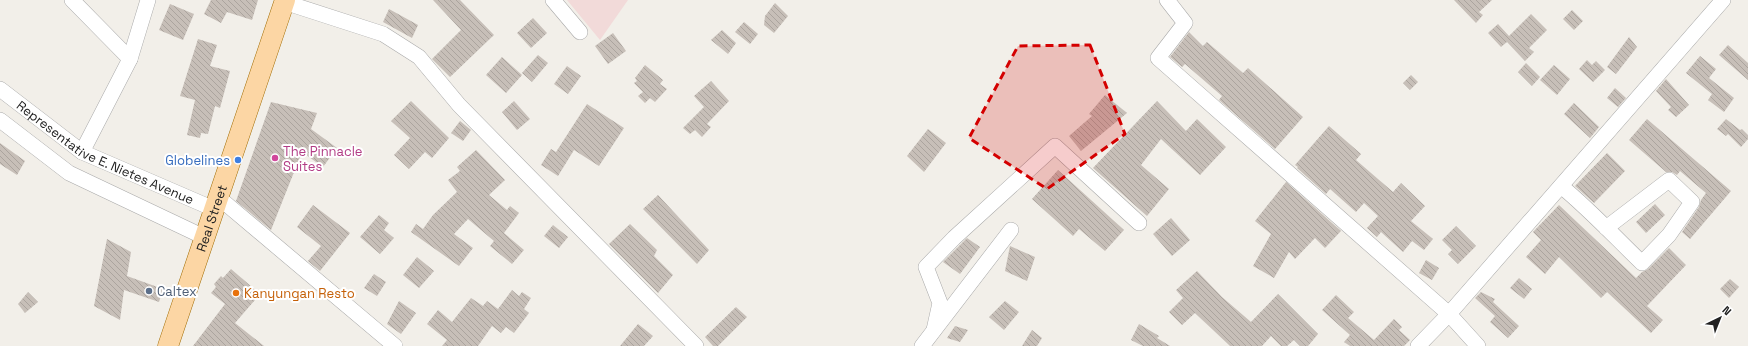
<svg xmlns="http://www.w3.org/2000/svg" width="1748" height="346" viewBox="0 0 1748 346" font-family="'Space Grotesk',sans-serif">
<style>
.commercial{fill:#f2dad9}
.building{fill:url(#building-back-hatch)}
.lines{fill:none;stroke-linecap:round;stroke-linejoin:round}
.minor-casing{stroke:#a9a9a9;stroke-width:16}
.major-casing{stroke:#a06b00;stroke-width:21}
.minor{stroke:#fff;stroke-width:15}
.major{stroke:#fcd6a4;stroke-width:20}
.marked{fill:#d40000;fill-opacity:0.2;stroke:#d40000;stroke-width:3;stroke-dasharray:8 5;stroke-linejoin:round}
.hotel-dot{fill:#d1479c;stroke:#fff;stroke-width:1.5}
.shop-dot{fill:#3f7fe0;stroke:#fff;stroke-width:1.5}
.service-dot{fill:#5c6f8a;stroke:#fff;stroke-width:1.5}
.food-dot{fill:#e8710a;stroke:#fff;stroke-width:1.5}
.labels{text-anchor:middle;stroke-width:4;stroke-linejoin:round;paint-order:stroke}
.street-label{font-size:13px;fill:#222;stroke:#fff}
.hotel-label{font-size:13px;fill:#b23c85;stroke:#fff;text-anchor:start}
.shop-label{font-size:13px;fill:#366cbe;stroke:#fff;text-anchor:end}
.service-label{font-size:13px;fill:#4e5e75;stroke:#fff;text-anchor:start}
.food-label{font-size:13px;fill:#c56008;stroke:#fff;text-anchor:start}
</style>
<defs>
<pattern id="building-back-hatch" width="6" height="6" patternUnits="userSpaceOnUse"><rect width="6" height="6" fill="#c7bfb8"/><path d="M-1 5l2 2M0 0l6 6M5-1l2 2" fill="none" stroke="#aba49e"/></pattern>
</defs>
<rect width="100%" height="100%" fill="#f2efe9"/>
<!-- commercial -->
<polygon class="commercial" points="567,0 628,0 600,40"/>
<!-- building -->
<g class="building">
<polygon points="211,0 258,0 252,20 227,12 221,23 204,14"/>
<polygon points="433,0 460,0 494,35 450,77 432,59 461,30"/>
<polygon points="1454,0 1492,0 1479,12 1483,15 1476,23"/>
<polygon points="775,3 788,16 774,33 764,25 765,16"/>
<polygon points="170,4 194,14 183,40 159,30"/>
<polygon points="389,9 418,25 412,38 383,22"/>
<polygon points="1572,10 1583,21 1574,30 1563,19"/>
<polygon points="1531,14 1547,30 1529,48 1534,52 1525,61 1507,42 1501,47 1488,33 1498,24 1509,36"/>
<polygon points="533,18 547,33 531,48 517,33"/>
<polygon points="744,22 758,34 750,44 735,32"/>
<polygon points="722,30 736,43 728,54 711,40"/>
<polygon points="1189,32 1203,46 1207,42 1243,73 1248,68 1303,117 1275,149 1219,100 1222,96 1185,64 1182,67 1170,57"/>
<polygon points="613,33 626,51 608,64 595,46"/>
<polygon points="1629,37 1637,47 1616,74 1607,67"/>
<polygon points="198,39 217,45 210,66 230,71 220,108 215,106 208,134 201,133 200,138 187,135 195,100 180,96"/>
<polygon points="1728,45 1748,63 1748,80 1719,55"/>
<polygon points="538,55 548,63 532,82 522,73"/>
<polygon points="1700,56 1716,69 1709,78 1734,98 1724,112 1708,100 1712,94 1686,73"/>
<polygon points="502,57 522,75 506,93 486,75"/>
<polygon points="1587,60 1592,65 1596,61 1605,70 1593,82 1579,69"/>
<polygon points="1526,63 1540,77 1532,86 1518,72"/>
<polygon points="645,65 663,80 660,84 667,89 655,102 650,98 645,103 638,96 643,92 634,83 637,81 635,78"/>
<polygon points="1554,65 1570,79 1557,95 1540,80"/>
<polygon points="567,66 581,76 568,94 554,84"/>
<polygon points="1411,75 1418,82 1410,90 1403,83"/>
<polygon points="1666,79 1689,105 1676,117 1668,110 1671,107 1656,91"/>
<polygon points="711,81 729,101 707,124 711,127 702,137 695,130 690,134 683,128 704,107 694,96"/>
<polygon points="1615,88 1626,98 1618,107 1607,98"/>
<polygon points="1105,95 1127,113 1081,151 1069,136 1092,116 1089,114"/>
<polygon points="411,101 449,138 432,158 425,152 409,169 394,155 410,138 391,121"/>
<polygon points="514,101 530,119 517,130 502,112"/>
<polygon points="1157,101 1186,131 1197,119 1226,147 1200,175 1161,139 1141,165 1169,189 1147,216 1093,168"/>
<polygon points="271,102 317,113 311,129 337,148 323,167 302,152 271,230 236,201"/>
<polygon points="1574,103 1599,127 1590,138 1564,114"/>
<polygon points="587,104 624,128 599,166 574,150 558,176 541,165 551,149 556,152"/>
<polygon points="1647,119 1731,191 1690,239 1682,232 1699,207 1701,200 1706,193 1680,171 1677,175 1672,172 1666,172 1629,140"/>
<polygon points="1726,119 1740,130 1742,129 1748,135 1748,139 1741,147 1728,134 1726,136 1717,129"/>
<polygon points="460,121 471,130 463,141 451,133"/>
<polygon points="1329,126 1361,154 1356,160 1393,192 1401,183 1425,206 1411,221 1433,239 1424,250 1412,241 1403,252 1381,232 1377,237 1367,228 1378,216 1364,203 1356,212 1330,189 1326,194 1297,168 1298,167 1295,165"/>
<polygon points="928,129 946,143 924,172 907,156"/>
<polygon points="0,143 25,161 17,175 0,164"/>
<polygon points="476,150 505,180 489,195 507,210 510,206 519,213 504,233 524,250 512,264 490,246 494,241 468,219 454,234 473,248 459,266 411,232 416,224 423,229 433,215 457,192 448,180 460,171 457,167"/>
<polygon points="1607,153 1625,171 1594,203 1575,186"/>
<polygon points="1058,170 1124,230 1105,251 1079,229 1073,236 1032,199"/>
<polygon points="1286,182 1341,231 1325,248 1315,238 1295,259 1289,252 1274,278 1253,266 1271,234 1255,221"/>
<polygon points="658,195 709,250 697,264 643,209"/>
<polygon points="1655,204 1665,215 1646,233 1636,222"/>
<polygon points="313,205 350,233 320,271 308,261 321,246 297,227"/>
<polygon points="1559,205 1636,278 1642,272 1648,269 1669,248 1686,265 1647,306 1663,320 1651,333 1607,292 1601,298 1559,257 1545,274 1526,257 1541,240 1533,232"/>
<polygon points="379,215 389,223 384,230 394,238 380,254 360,237"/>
<polygon points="1171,218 1190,240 1172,256 1153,234"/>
<polygon points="630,224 657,250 654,256 673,275 658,293 609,244"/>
<polygon points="553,225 568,237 559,248 544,236"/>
<polygon points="1456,226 1476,246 1458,264 1448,254 1452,250 1442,240"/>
<polygon points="967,238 980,247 960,274 943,262"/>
<polygon points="107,239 131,252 127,276 163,289 159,302 124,290 120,320 94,306"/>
<polygon points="1010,246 1035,257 1027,281 1005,271"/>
<polygon points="417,257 434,271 419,288 403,275"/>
<polygon points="1426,260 1439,268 1432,280 1419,273"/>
<polygon points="231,269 260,294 235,323 264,346 193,346 225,304 211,293 216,287 214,284 221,276 223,278"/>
<polygon points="1197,271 1222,297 1251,322 1278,294 1318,334 1308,346 1300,346 1294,340 1287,346 1281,346 1271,336 1262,346 1230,346 1195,313 1182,325 1169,312 1183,298 1176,290"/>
<polygon points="374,274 386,282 377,296 364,288"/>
<polygon points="1519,278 1532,289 1524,299 1510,288"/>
<polygon points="1730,279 1739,287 1729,298 1720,289"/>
<polygon points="512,290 519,296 522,292 531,298 524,309 529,313 514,333 506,327 501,333 492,326 478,346 442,346 447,340 427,324 438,310 452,322 471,298 483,306 487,301 498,309"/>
<polygon points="28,292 38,302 25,313 18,304"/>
<polygon points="1481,292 1495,299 1493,302 1519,326 1508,338 1490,322 1495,316 1475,298"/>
<polygon points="1336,295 1354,312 1348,318 1374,340 1394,319 1402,327 1399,330 1410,340 1404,346 1350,346 1344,342 1350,335 1322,310"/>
<polygon points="399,301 416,313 401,334 387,324"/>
<polygon points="1005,301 1019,312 1004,330 989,317"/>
<polygon points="736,307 747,317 718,346 713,346 705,337"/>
<polygon points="638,324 653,336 644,346 620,346"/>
<polygon points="1139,324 1159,336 1157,338 1170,346 1143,346 1131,340"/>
<polygon points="955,326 968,330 960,342 947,338"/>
<polygon points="1032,330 1042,338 1037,346 1022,346"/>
</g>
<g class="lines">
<!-- minor casing -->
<g class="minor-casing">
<g id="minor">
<polyline points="72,0 130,59 82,152"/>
<polyline points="553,0 580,32"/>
<polyline points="1167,0 1185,23 1158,58 1449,314 1478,346"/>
<polyline points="284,2 383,34 419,57 459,105 696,346"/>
<polyline points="130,59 148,0"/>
<path id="s1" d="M0 89 82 152 214 209"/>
<polyline points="0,120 69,173 204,237"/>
<path d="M1561 186C1590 210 1615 237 1642 263L1669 235 1692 202 1669 180 1606 228"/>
<polyline points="218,197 395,346"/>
<polyline points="934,330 940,303 926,267 954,238 1055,146 1139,223"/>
<polyline points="922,346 1011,230"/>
<polyline points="1418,346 1449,314 1723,0"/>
</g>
</g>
<!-- major casing -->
<g class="major-casing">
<g id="major">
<path id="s2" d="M168 346 285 0"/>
</g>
</g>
<!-- minor -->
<use href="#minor" class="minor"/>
<!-- major -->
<use href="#major" class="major"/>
</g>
<!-- marked area -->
<path class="marked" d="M1090 45 1125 134 1047 189 969 138 1018 46Z"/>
<!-- markers -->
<circle class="hotel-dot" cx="275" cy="158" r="4"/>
<circle class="shop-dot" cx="238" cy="160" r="4"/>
<circle class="service-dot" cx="149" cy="291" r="4"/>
<circle class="food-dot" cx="236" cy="293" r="4"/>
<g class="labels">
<!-- street labels -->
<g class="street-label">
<text dy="5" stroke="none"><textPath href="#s1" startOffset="124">Representative E. Nietes Avenue</textPath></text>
<text dy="5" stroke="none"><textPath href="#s2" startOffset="135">Real Street</textPath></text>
</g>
<!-- hotel labels -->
<g class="hotel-label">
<text x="283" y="156">The Pinnacle<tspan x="283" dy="15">Suites</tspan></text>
</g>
<!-- shop labels -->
<g class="shop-label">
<text x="230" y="165">Globelines</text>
</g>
<!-- service labels -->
<g class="service-label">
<text x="157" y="296">Caltex</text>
</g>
<!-- food labels -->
<g class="food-label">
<text x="244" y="298">Kanyungan Resto</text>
</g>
</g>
<!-- north arrow -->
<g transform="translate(1720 318) rotate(43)" stroke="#ffffff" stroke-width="3" paint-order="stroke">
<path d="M0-3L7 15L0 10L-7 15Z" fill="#222222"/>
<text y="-6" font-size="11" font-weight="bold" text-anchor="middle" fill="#222222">N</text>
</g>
</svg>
